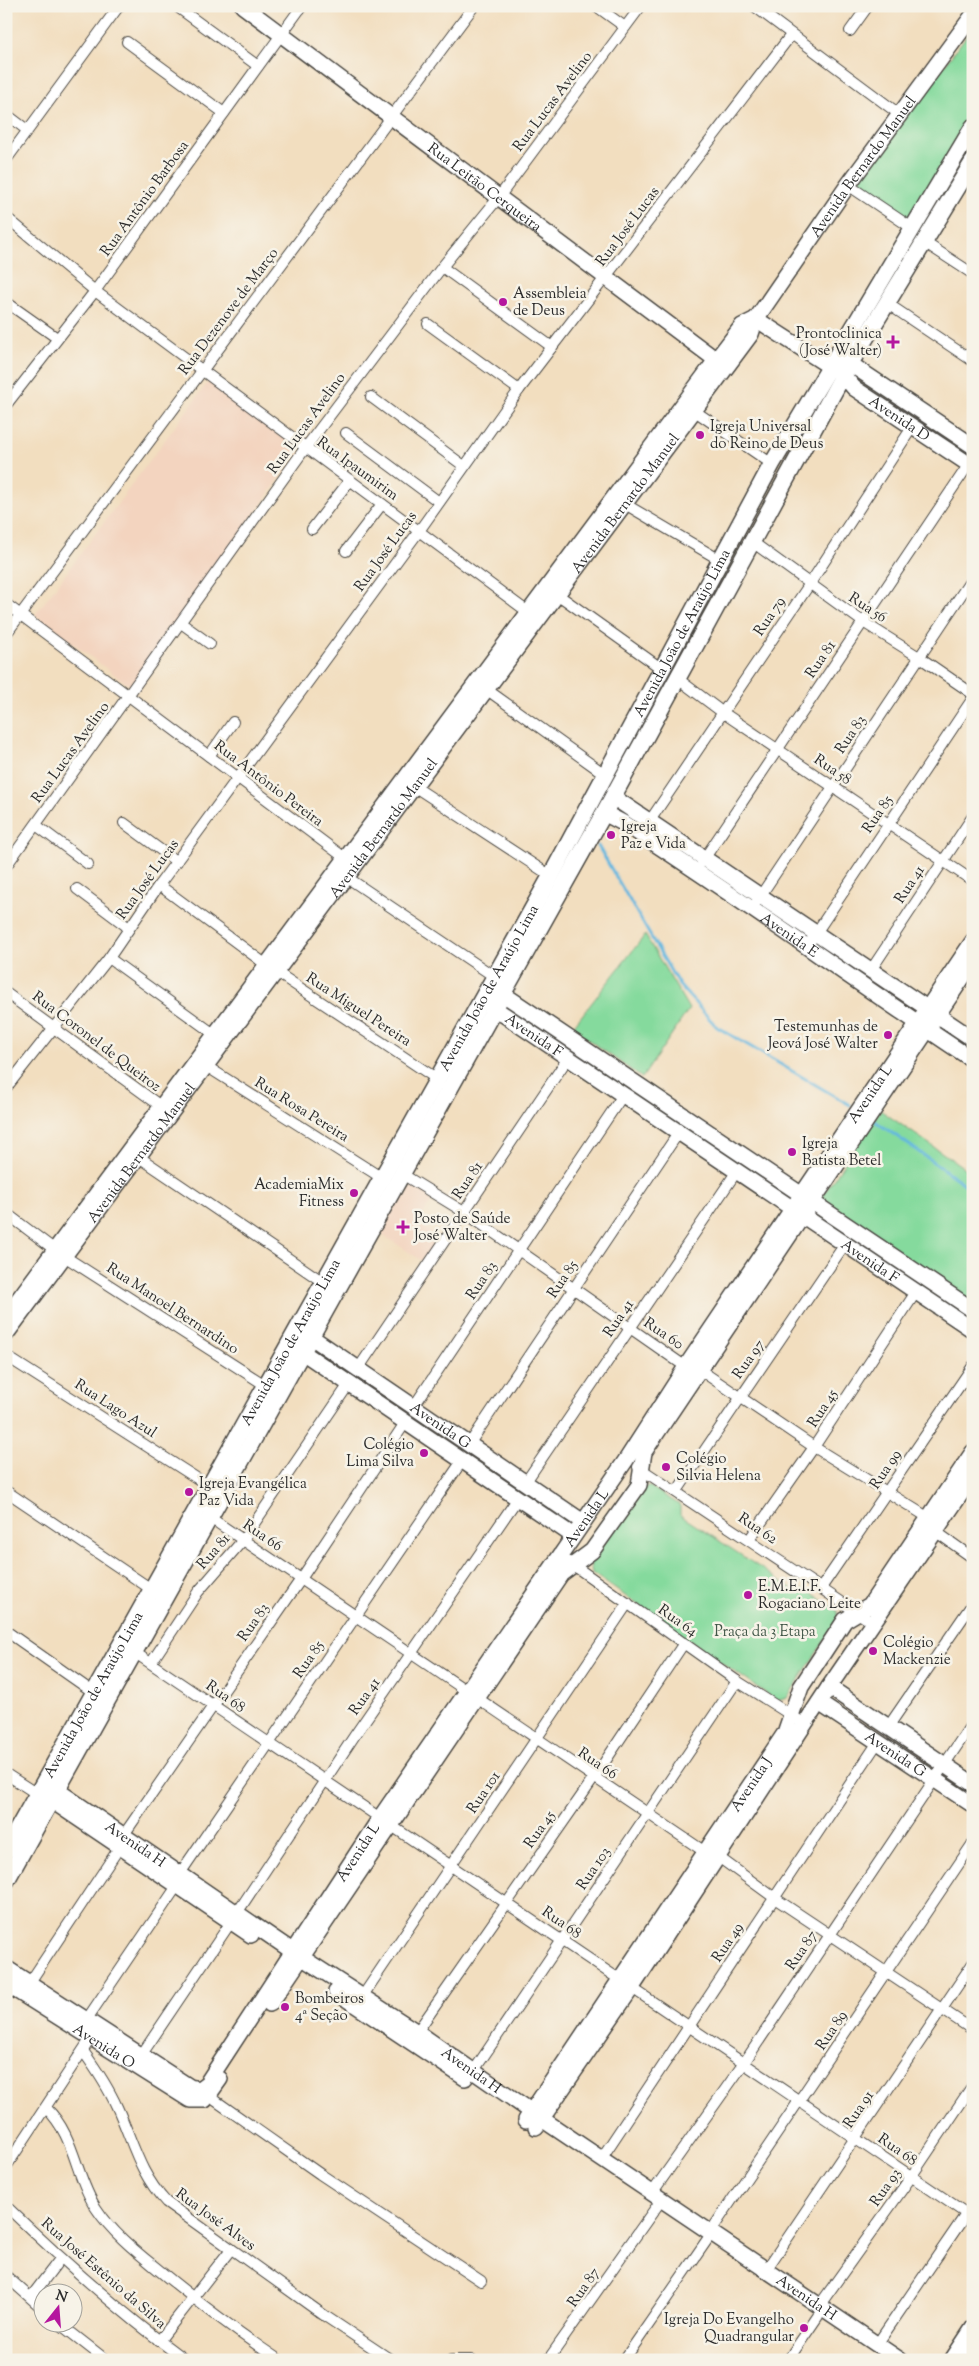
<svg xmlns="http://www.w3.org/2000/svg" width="979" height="2366" viewBox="0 0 979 2366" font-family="'Sorts Mill Goudy',serif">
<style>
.built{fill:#f3d4bf}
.green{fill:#85da9d;stroke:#588264}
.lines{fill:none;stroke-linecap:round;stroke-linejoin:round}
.stream{stroke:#63b7df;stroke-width:3}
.street-casing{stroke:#494641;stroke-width:12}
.secondary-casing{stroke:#494641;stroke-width:18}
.primary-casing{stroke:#494641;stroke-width:19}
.street{stroke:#fff;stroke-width:10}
.secondary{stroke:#fff;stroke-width:15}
.primary{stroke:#fff;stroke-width:16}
.poi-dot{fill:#b5179e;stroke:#f7f3e8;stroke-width:2}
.labels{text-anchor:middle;stroke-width:5;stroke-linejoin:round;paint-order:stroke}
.street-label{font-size:15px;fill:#2b2b2b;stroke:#f7f3e8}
.poi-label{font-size:15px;fill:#2b2b2b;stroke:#f7f3e8;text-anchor:start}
.park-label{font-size:15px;fill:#425748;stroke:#f7f3e8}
</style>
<rect width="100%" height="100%" fill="#f7f3e8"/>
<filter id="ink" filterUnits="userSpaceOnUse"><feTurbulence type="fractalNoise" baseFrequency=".02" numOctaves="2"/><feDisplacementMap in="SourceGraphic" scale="10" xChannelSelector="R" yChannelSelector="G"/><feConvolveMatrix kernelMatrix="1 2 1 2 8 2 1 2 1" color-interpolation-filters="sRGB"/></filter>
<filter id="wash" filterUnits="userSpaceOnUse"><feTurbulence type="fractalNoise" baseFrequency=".0096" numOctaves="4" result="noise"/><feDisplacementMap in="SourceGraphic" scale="20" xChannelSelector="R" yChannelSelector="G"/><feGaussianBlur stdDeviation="1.12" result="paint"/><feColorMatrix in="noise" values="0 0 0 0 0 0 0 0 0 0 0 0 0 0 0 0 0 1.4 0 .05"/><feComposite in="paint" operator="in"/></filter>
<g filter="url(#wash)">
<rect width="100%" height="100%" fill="#f2debf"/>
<!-- built -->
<g class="built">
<polygon points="209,381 300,450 131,687 35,615"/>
<polygon points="409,1182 433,1199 417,1223 442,1239 425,1263 379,1232 406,1184"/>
</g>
<!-- green -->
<g class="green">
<polygon points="973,27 973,119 911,220 905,222 855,185"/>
<polygon points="645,935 689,1009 642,1078 572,1028"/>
<polygon points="880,1110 973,1174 973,1305 821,1198"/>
<polygon points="649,1486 680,1505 680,1515 797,1592 806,1589 837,1610 838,1620 787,1698 777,1701 592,1573 590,1563 640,1488"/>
</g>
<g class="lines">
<!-- stream -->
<g class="stream">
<polyline points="598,846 679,985 717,1027 850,1105"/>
<polyline points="875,1121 973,1190"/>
<polyline points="6,2357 9,2360"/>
</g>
</g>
</g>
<g filter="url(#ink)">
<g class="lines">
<!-- street casing -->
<g class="street-casing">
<g id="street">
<polyline points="176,6 258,66"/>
<polyline points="596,6 625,27"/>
<polyline points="754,6 899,114"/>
<polyline points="850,31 868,6"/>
<polyline points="127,42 224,113"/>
<polyline points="6,114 27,130"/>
<polyline points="6,160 119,6"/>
<polyline points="848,185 912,228"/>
<polyline points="6,217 95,291 528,612"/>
<polyline points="924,242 973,274"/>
<polyline points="442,267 552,347"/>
<polyline points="6,302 57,338"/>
<polyline points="888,304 973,361"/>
<polyline points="428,324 519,390"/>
<polyline points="371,397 464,466"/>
<polyline points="6,405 95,291 302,6"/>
<polyline points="689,407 772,464"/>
<polyline points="346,433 439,502"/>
<polyline points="625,504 720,560"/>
<polyline points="312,529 350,480"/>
<polyline points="751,541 863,622 919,657 973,694"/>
<polyline points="346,551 382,504"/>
<polyline points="557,594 662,669"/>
<polyline points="6,604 345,858 348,878 498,979"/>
<polyline points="181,623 210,644"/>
<polyline points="6,634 474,6"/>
<polyline points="678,679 722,712 973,881"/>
<polyline points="486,689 606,775"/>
<polyline points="209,756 233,722"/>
<polyline points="409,783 551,876"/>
<polyline points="649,822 809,585 913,426"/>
<polyline points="124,823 177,862"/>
<polyline points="36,825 88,864"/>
<polyline points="702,862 969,464"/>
<polyline points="6,866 306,447 442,267 499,197 641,6"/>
<polyline points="159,885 276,972 437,1079"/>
<polyline points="77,889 129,928"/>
<polyline points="757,901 973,577"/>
<polyline points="812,939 973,698"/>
<polyline points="109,958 214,1034"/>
<polyline points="871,970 973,816"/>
<polyline points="6,993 166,1110"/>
<polyline points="206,1066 382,1178"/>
<polyline points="6,1088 109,958 159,885 419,531 519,390 791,35"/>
<polyline points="139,1157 323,1282"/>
<polyline points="402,1174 464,1212 686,1367"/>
<polyline points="6,1213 55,1250"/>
<polyline points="64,1256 265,1385"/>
<polyline points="6,1356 209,1486"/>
<polyline points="358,1369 568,1058"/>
<polyline points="700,1370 814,1447 929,1518"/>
<polyline points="414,1406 623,1095"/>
<polyline points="470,1443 679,1132"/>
<polyline points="638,1467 873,1623"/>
<polyline points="525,1483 737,1171"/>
<polyline points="6,1491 151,1589"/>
<polyline points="677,1491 845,1244"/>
<polyline points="209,1517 705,1852 717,1856 776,1899 973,2030"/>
<polyline points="935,1531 973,1558"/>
<polyline points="749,1540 814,1447 916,1292"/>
<polyline points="569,1562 737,1681 805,1724"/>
<polyline points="821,1588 973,1366"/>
<polyline points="6,1631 93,1692"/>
<polyline points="134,1652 973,2218"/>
<polyline points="151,1663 198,1592 243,1540 349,1384"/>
<polyline points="888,1727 973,1603"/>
<polyline points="6,1774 37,1794"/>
<polyline points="123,1836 301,1579 405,1423"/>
<polyline points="179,1875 462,1461"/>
<polyline points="237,1913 355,1735 518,1498"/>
<polyline points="30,1982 119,1848"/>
<polyline points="362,1997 628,1603"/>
<polyline points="87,2019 177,1886"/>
<polyline points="417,2032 594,1778 684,1643"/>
<path d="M83 2051C96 2069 108 2087 117 2107 133 2142 139 2173 166 2202L325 2316 391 2360"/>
<polyline points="138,2060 231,1922"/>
<polyline points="473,2072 737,1681"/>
<polyline points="206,2089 216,2101 320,2174 481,2281"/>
<path d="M46 2108C75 2135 75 2176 96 2208 111 2231 134 2250 155 2267 195 2300 236 2331 279 2360"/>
<polyline points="601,2159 878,1742"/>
<polyline points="6,2167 91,2038"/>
<polyline points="652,2193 744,2063 973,1722"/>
<path d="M6 2206C63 2261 121 2313 185 2360"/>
<polyline points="711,2231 973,1843"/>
<polyline points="766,2270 973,1963"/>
<polyline points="6,2276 42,2308"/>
<polyline points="31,2297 60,2259"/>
<polyline points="819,2306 911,2177 973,2085"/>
<polyline points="60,2324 106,2360"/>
<polyline points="159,2341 231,2249"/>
<polyline points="878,2343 973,2204"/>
<polyline points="451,2360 471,2360"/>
<polyline points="548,2360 657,2206"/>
<polyline points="624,2360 707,2240"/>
<polyline points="788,2360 818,2316"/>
</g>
</g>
<!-- secondary casing -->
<g class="secondary-casing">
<g id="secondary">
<path id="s1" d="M243 6 723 365"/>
<path id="s2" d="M756 319 843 375 854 388 973 467"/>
<polyline points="840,357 973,446"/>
<polyline points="613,797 973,1039"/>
<path id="s3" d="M604 813 623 823C742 899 855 982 973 1060"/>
<polyline points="491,994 502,994 509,998 973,1310"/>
<path id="s4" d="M488 999 494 1008 973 1330"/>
<polyline points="6,1316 716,360 742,326 756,319"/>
<path id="s5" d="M301 1330 583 1522"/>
<path id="s6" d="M6 1334 751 334 756 319 848 185 973 15"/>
<polyline points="292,1345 572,1535"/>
<polyline points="829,1687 973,1784"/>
<path id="s7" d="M819 1703 973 1805"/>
<path id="s8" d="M48 1784 301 1957 417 2032 542 2119 900 2360"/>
<polyline points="41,1796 51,1800 251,1935"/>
<path id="s9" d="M6 1968 190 2087 199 2089 207 2083 380 1818 626 1460 689 1362 973 941"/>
<path id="s10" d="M6 1984 190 2100H205L220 2079"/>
<polyline points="336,1992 465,2078"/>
<polyline points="270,2004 561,1574 592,1551 639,1485 644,1452 973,962"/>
<path id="s11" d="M526 2120 785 1733 801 1687 845 1620 870 1605 973 1452"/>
<polyline points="536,2127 631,1989 829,1687 973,1476"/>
<polyline points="952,2360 973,2328"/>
<polyline points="964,2360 973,2348"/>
</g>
</g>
<!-- primary casing -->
<g class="primary-casing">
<g id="primary">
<path id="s12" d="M6 1850 551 876 772 464 973 127"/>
<polyline points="6,1881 604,813 843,375 973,162"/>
</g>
</g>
<!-- street -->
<use href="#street" class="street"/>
<!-- secondary -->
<use href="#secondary" class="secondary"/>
<!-- primary -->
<use href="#primary" class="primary"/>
</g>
</g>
<!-- markers -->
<g class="poi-dot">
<circle cx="503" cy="302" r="5"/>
<path d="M890.5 334.5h5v5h5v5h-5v5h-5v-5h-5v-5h5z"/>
<circle cx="700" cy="435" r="5"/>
<circle cx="611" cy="835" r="5"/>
<circle cx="888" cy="1035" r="5"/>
<circle cx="792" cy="1152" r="5"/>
<circle cx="354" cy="1193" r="5"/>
<path d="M400.5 1219.5h5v5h5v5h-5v5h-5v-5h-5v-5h5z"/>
<circle cx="424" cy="1453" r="5"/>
<circle cx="666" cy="1467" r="5"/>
<circle cx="189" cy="1492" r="5"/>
<circle cx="748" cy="1595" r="5"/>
<circle cx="873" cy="1651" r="5"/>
<circle cx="285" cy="2007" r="5"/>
<circle cx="804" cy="2328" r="5"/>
</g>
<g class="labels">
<!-- street labels -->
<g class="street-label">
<text transform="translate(552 101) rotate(-53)" y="5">Rua Lucas Avelino</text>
<text dy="5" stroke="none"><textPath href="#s6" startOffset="1449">Avenida Bernardo Manuel</textPath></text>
<text dy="5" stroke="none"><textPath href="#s1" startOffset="302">Rua Leitão Cerqueira</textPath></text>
<text transform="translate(144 198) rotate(-54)" y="5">Rua Antônio Barbosa</text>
<text transform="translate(627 226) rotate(-53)" y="5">Rua José Lucas</text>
<text transform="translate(228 311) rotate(-53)" y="5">Rua Dezenove de Março</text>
<text dy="5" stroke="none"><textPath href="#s2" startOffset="175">Avenida D</textPath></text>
<text transform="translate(306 423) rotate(-54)" y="5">Rua Lucas Avelino</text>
<text transform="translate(358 468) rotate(36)" y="5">Rua Ipaumirim</text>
<text dy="5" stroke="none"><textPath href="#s6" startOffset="1036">Avenida Bernardo Manuel</textPath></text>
<text transform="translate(385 551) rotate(-54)" y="5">Rua José Lucas</text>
<text transform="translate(868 607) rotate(33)" y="5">Rua 56</text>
<text transform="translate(769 616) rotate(-56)" y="5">Rua 79</text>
<text dy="5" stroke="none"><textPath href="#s12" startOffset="1392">Avenida João de Araújo Lima</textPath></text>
<text transform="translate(820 659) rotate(-56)" y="5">Rua 81</text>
<text transform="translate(850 734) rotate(-56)" y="5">Rua 83</text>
<text transform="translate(70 752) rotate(-54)" y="5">Rua Lucas Avelino</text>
<text transform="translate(833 769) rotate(34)" y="5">Rua 58</text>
<text transform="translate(269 783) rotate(37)" y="5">Rua Antônio Pereira</text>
<text transform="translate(877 814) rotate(-56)" y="5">Rua 85</text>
<text dy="5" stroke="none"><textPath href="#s6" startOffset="631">Avenida Bernardo Manuel</textPath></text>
<text transform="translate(147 879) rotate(-54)" y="5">Rua José Lucas</text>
<text transform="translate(909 884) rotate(-57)" y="5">Rua 41</text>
<text dy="5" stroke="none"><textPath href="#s3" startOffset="222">Avenida E</textPath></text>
<text dy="5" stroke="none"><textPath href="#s12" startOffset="988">Avenida João de Araújo Lima</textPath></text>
<text transform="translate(359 1009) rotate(33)" y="5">Rua Miguel Pereira</text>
<text dy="5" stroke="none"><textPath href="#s4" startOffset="59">Avenida F</textPath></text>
<text transform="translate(97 1041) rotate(37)" y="5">Rua Coronel de Queiroz</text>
<text dy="5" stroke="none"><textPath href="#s9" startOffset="1429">Avenida L</textPath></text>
<text transform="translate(302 1109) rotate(32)" y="5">Rua Rosa Pereira</text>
<text dy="5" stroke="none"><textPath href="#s6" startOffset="226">Avenida Bernardo Manuel</textPath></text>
<text transform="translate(467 1180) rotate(-56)" y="5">Rua 81</text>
<text dy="5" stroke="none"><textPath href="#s4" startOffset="464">Avenida F</textPath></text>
<text transform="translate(562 1279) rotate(-56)" y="5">Rua 85</text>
<text transform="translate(481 1280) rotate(-56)" y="5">Rua 83</text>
<text transform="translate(173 1308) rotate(33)" y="5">Rua Manoel Bernardino</text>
<text transform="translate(618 1318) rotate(-56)" y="5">Rua 41</text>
<text transform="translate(664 1333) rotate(34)" y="5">Rua 60</text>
<text dy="5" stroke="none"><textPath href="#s12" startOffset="582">Avenida João de Araújo Lima</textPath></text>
<text transform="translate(748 1359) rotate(-55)" y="5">Rua 97</text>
<text transform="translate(116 1408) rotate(33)" y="5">Rua Lago Azul</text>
<text transform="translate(822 1408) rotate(-57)" y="5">Rua 45</text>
<text dy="5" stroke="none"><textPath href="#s5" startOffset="169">Avenida G</textPath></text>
<text transform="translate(885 1469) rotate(-56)" y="5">Rua 99</text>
<text dy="5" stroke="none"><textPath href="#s9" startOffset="919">Avenida L</textPath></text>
<text transform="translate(758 1528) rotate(34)" y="5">Rua 62</text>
<text transform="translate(263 1535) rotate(34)" y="5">Rua 66</text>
<text transform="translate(213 1551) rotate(-49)" y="5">Rua 81</text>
<text transform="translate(678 1620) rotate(35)" y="5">Rua 64</text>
<text transform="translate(253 1622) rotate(-55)" y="5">Rua 83</text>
<text transform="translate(308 1659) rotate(-55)" y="5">Rua 85</text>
<text dy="5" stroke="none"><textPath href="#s12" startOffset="178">Avenida João de Araújo Lima</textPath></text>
<text transform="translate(226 1696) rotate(35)" y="5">Rua 68</text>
<text transform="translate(364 1696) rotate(-55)" y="5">Rua 41</text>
<text dy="5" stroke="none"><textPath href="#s7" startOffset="92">Avenida G</textPath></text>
<text transform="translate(598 1763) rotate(34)" y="5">Rua 66</text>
<text dy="5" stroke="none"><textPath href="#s11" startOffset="404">Avenida J</textPath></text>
<text transform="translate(483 1792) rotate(-56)" y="5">Rua 101</text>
<text transform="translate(539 1829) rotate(-55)" y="5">Rua 45</text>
<text dy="5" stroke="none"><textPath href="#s8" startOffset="106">Avenida H</textPath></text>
<text dy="5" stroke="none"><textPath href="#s9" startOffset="514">Avenida L</textPath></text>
<text transform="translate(593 1868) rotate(-56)" y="5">Rua 103</text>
<text transform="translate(562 1922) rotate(35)" y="5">Rua 68</text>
<text transform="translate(727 1942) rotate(-56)" y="5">Rua 49</text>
<text transform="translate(801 1950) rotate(-56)" y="5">Rua 87</text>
<text transform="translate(831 2030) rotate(-56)" y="5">Rua 89</text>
<text dy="5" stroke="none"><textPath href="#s10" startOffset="116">Avenida O</textPath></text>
<text dy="5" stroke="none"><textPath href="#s8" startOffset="511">Avenida H</textPath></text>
<text transform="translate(858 2109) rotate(-56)" y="5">Rua 91</text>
<text transform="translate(898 2149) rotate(35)" y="5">Rua 68</text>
<text transform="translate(885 2187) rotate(-55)" y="5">Rua 93</text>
<text transform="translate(216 2219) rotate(36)" y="5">Rua José Alves</text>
<text transform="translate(104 2273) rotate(41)" y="5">Rua José Estênio da Silva</text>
<text transform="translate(583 2287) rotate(-55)" y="5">Rua 87</text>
<text dy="5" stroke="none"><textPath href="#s8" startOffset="916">Avenida H</textPath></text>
</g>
<!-- poi labels -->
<g class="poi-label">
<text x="513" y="298">Assembleia<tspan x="513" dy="17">de Deus</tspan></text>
<text x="882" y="338" text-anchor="end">Prontoclinica<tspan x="882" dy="17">(José Walter)</tspan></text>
<text x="710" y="431">Igreja Universal<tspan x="710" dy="17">do Reino de Deus</tspan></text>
<text x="621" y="831">Igreja<tspan x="621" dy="17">Paz e Vida</tspan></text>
<text x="878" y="1031" text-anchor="end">Testemunhas de<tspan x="878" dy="17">Jeová José Walter</tspan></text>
<text x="802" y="1148">Igreja<tspan x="802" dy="17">Batista Betel</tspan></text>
<text x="344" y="1189" text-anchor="end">AcademiaMix<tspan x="344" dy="17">Fitness</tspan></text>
<text x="414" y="1223">Posto de Saúde<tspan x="414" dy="17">José Walter</tspan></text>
<text x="414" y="1449" text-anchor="end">Colégio<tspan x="414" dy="17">Lima Silva</tspan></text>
<text x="676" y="1463">Colégio<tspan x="676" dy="17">Silvia Helena</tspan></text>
<text x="199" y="1488">Igreja Evangélica<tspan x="199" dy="17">Paz Vida</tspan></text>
<text x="758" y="1591">E.M.E.I.F.<tspan x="758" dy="17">Rogaciano Leite</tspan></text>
<text x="883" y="1647">Colégio<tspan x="883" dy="17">Mackenzie</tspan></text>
<text x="295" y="2003">Bombeiros<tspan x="295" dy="17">4ª Seção</tspan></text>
<text x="794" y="2324" text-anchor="end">Igreja Do Evangelho<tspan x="794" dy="17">Quadrangular</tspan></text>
</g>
<!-- park labels -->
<g class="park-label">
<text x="765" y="1636">Praça da 3 Etapa</text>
</g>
</g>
<!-- margin -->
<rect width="979" height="2366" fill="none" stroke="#f7f3e8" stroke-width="25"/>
<!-- north arrow -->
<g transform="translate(58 2308) rotate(17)"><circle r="24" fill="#f7f3e8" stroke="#a5a39c"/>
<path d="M0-4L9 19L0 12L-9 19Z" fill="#b5179e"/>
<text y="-8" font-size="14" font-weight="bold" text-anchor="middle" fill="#2b2b2b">N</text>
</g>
</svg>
